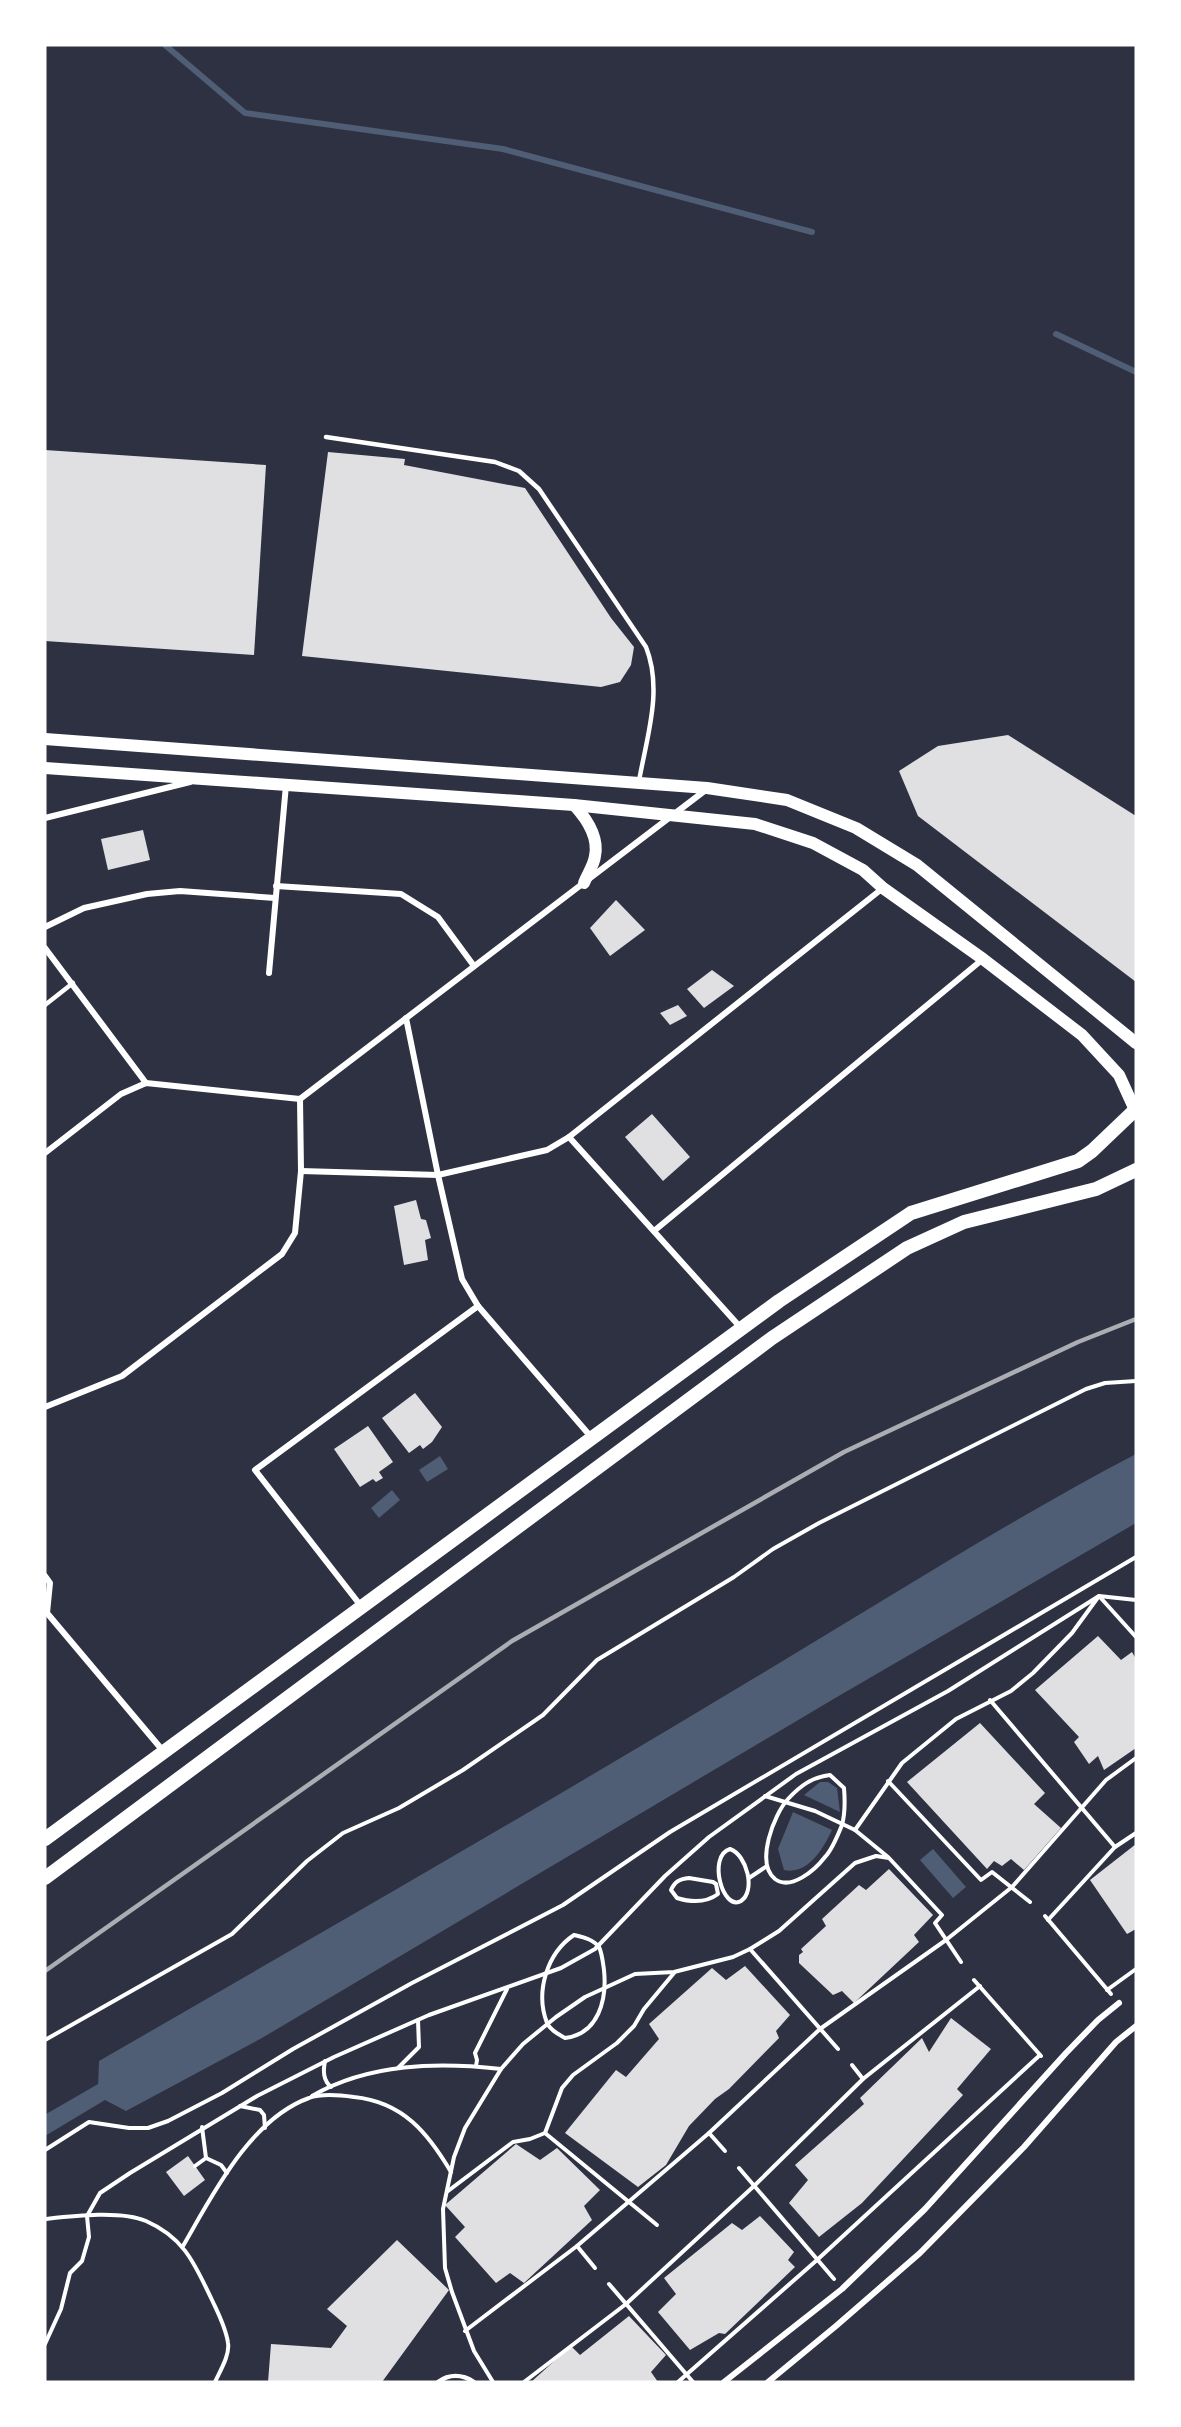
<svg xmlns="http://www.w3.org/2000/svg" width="1181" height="2427" viewBox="0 0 1181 2427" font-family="'Times New Roman',serif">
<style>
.water{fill:#4f5d75}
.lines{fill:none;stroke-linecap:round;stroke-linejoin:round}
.stream{stroke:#4f5d75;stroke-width:6}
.building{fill:#e0e0e3}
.path{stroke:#fff;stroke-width:4}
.service{stroke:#fff;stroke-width:4.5}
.minor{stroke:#fff;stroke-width:6}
.secondary{stroke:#fff;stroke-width:12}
.primary{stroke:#fff;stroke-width:14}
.rail{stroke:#abadb3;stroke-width:4.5}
</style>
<rect width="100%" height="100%" fill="#2d3142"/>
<!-- water -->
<g class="water">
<path d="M1136 1454V1523L837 1697 262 2038 126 2111 105 2100 45 2136V2121L98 2089 99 2061C319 1934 539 1808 756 1677 882 1602 1006 1522 1136 1454Z"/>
<polygon points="440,1456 448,1469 427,1482 419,1470"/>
<polygon points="392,1490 400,1500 379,1518 371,1508"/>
<polygon points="820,1782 828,1782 837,1788 840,1812 804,1795"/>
<path d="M793 1812 832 1830C823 1849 808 1875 784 1870L778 1849Z"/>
<polygon points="933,1849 966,1887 953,1898 920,1860"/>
</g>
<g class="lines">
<!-- stream -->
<g class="stream">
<polyline points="165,45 245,113 503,149 812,232"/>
<polyline points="1056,334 1136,372"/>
<polyline points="45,2118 104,2084"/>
</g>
</g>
<!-- building -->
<g class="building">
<polygon points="45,450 266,465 254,655 45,641"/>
<polygon points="328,452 405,459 404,465 525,488 611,618 634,647 631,665 620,682 601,687 302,656"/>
<polygon points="1008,735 1136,816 1136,982 918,816 899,771 938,746"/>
<polygon points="143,830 150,860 108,870 101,839"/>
<polygon points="616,900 645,930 610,956 590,928"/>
<polygon points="712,970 734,986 704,1008 687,989"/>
<polygon points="678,1005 687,1016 670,1025 660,1013"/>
<polygon points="652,1114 690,1157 663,1181 625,1137"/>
<polygon points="416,1200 421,1219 426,1220 431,1238 425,1240 428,1260 404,1265 394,1206"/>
<polygon points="415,1393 442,1427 432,1442 423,1449 420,1445 409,1453 382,1418"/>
<polygon points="368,1426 393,1462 379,1472 383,1478 376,1482 373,1479 360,1487 334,1449"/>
<polygon points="1098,1636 1121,1660 1132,1652 1136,1659 1136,1748 1104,1770 1098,1756 1089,1764 1074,1742 1079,1737 1035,1690"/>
<polygon points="980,1723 1045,1793 1034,1804 1061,1828 1024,1870 1011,1859 1002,1866 994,1861 987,1869 907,1782"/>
<polygon points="1136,1844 1136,1929 1127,1934 1090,1880"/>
<polygon points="889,1869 933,1915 914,1935 919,1942 854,2003 842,1991 833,1995 799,1963 799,1955 803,1952 801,1949 826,1926 822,1919 859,1885 866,1890"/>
<polygon points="745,1966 790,2015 776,2031 779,2038 729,2089 715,2099 689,2126 666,2165 638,2187 565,2133 616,2070 626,2077 659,2039 649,2024 712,1968 726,1980"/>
<polygon points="951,2018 991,2049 957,2089 963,2095 862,2203 819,2237 789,2203 808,2180 795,2165 864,2104 860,2098 922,2038 929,2052"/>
<polygon points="516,2144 540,2160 557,2148 600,2190 584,2206 592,2220 524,2283 510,2273 496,2283 455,2237 465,2227 445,2205"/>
<polygon points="188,2156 205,2180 184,2196 166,2172"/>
<polygon points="760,2216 794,2252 788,2260 795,2267 725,2334 719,2333 690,2350 658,2312 676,2294 664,2278 732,2223 742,2230"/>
<polygon points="397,2240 449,2290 382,2382 268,2382 271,2344 331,2348 347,2326 327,2309"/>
<polygon points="629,2316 666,2355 651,2372 658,2382 531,2382 571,2346 580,2355"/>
</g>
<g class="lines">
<!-- path -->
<g class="path">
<polyline points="990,1700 1115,1847"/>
<path d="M830 1775 844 1788C845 1800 845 1814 842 1825 838 1835 832 1850 825 1857 815 1870 791 1891 775 1879 755 1863 774 1814 788 1799 800 1786 812 1777 830 1775Z"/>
<polyline points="888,1781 981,1880 992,1872 1030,1902"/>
<polyline points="765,1796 815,1811 855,1830 888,1857"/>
<polyline points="855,1830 902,1763 956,1719 1011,1691 1033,1673 1072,1633 1099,1596 1136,1637"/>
<path d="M730 1849C747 1855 756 1891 741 1901 723 1912 707 1856 730 1849Z"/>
<path d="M689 1878 713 1882 716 1884 718 1894C706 1903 690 1902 677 1898L671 1890C675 1881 680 1879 689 1878Z"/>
<polyline points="749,1878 767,1866"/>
<polyline points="1045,1916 1111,1994"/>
<polyline points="1048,1920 1115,1847 1136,1833"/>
<path d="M574 1935C582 1937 593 1939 599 1947 602 1953 603 1963 604 1970 607 1999 599 2034 565 2038 558 2034 550 2030 547 2023 535 1992 547 1953 574 1935Z"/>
<polyline points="750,1949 838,2049"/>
<polyline points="974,1980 1041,2056"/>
<polyline points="1107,1990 1136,1969"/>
<polyline points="45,2040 232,1934 307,1861 343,1833 399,1808 463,1770 543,1715 597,1660 734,1577 773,1549 819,1523 1086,1389 1105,1383 1136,1381"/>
<path d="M325 2061C323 2071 323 2080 331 2087"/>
<polyline points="852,2065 863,2079"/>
<polyline points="476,2066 477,2060 475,2053 507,1989"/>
<polyline points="398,2068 419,2047 418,2020"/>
<path d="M312 2096C369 2063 438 2062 501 2069"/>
<polyline points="240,2106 260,2110 264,2115 265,2128"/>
<polyline points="202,2127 206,2158"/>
<polyline points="545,2133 657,2225"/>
<polyline points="709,2133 725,2151"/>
<polyline points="45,2150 89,2122 129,2128 148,2128 168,2121 222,2093 293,2049 412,1983 563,1905 670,1832 1136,1557"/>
<polyline points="195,2166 206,2158 221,2165 227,2173"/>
<polyline points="739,2168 834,2279"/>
<polyline points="448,2191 513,2142 530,2139 545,2133 562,2088 573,2075 617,2043 634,2026 644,2009 674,1973"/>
<path d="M45 2219C72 2216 121 2210 146 2221 185 2238 195 2265 212 2300 218 2313 226 2328 228 2343 230 2355 220 2371 215 2382"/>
<path d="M183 2246C212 2196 250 2119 309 2098 322 2093 340 2095 354 2097 403 2102 428 2133 451 2172"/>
<polyline points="577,2246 595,2268"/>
<polyline points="609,2284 693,2382"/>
<polyline points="465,2331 577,2246 709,2133 820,2029 946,1940 1012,1887 1106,1780 1136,1758"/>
<polyline points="45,2344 61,2309 70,2273 82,2261 89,2237 87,2216 100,2193 130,2173 257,2096 334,2057 429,2015 561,1968 595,1949 665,1876 709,1837 796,1774 948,1691 1099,1596 1136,1600"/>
<polyline points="493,2382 474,2351 452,2292 445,2268 443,2209 454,2157 465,2128 501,2069 523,2044 556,2017 585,1997 635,1974 674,1972 733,1957 750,1949 779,1931 855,1863 876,1856 889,1858 942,1915 935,1923 961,1962"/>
<polyline points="524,2382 626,2304 754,2186 863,2079 980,1986"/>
<polyline points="678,2382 817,2260 1040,2055"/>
</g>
<!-- service -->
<g class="service">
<path d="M326 437 495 462 519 471 539 489 646 647C663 690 647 736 639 781"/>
<polyline points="45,1005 73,983"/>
<path d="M438 2382C449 2374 462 2374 474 2382"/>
</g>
<!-- minor -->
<g class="minor">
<polyline points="45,818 190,782"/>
<polyline points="276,886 401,894 438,917 474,966"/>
<polyline points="45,927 84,908 147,894 180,891 275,898"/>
<polyline points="45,948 146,1083"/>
<polyline points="269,973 286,785"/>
<polyline points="406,1018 438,1175 462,1279 478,1306 592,1438"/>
<polyline points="569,1137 741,1328"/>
<polyline points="45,1153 121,1094 146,1083 300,1099 707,789"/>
<polyline points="301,1171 438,1175 547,1150 569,1137 883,888"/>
<polyline points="654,1231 983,959"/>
<polyline points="45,1407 122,1376 282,1254 295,1233 301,1171 300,1099"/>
<polyline points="45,1576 50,1583 47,1613 164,1752"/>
<polyline points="361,1606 255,1470 478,1306"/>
<polyline points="724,2382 842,2289 925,2209 1066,2053 1098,2020 1119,2003"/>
<polyline points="768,2382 836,2326 920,2253 1024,2147 1116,2042 1136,2026"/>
</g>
<!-- secondary -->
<g class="secondary">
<polyline points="45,739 707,788 787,800 856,828 917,865 1136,1043"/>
<polyline points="45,768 574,805 755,824 813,843 863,870 883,888 983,959 1082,1035 1119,1075 1135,1110"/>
<path d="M574 805C586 818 599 837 595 856 594 865 587 875 584 883"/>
</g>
<!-- primary -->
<g class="primary">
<polyline points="45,1839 779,1301 911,1213 1078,1161 1092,1151 1136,1109"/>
<polyline points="45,1878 772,1338 907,1248 964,1222 1096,1189 1136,1170"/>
</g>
<!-- rail -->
<polyline class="rail" points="45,1971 512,1641 844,1452 1078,1342 1136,1319"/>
</g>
<!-- border -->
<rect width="1181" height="2427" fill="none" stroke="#ffffff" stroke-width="93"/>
</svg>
